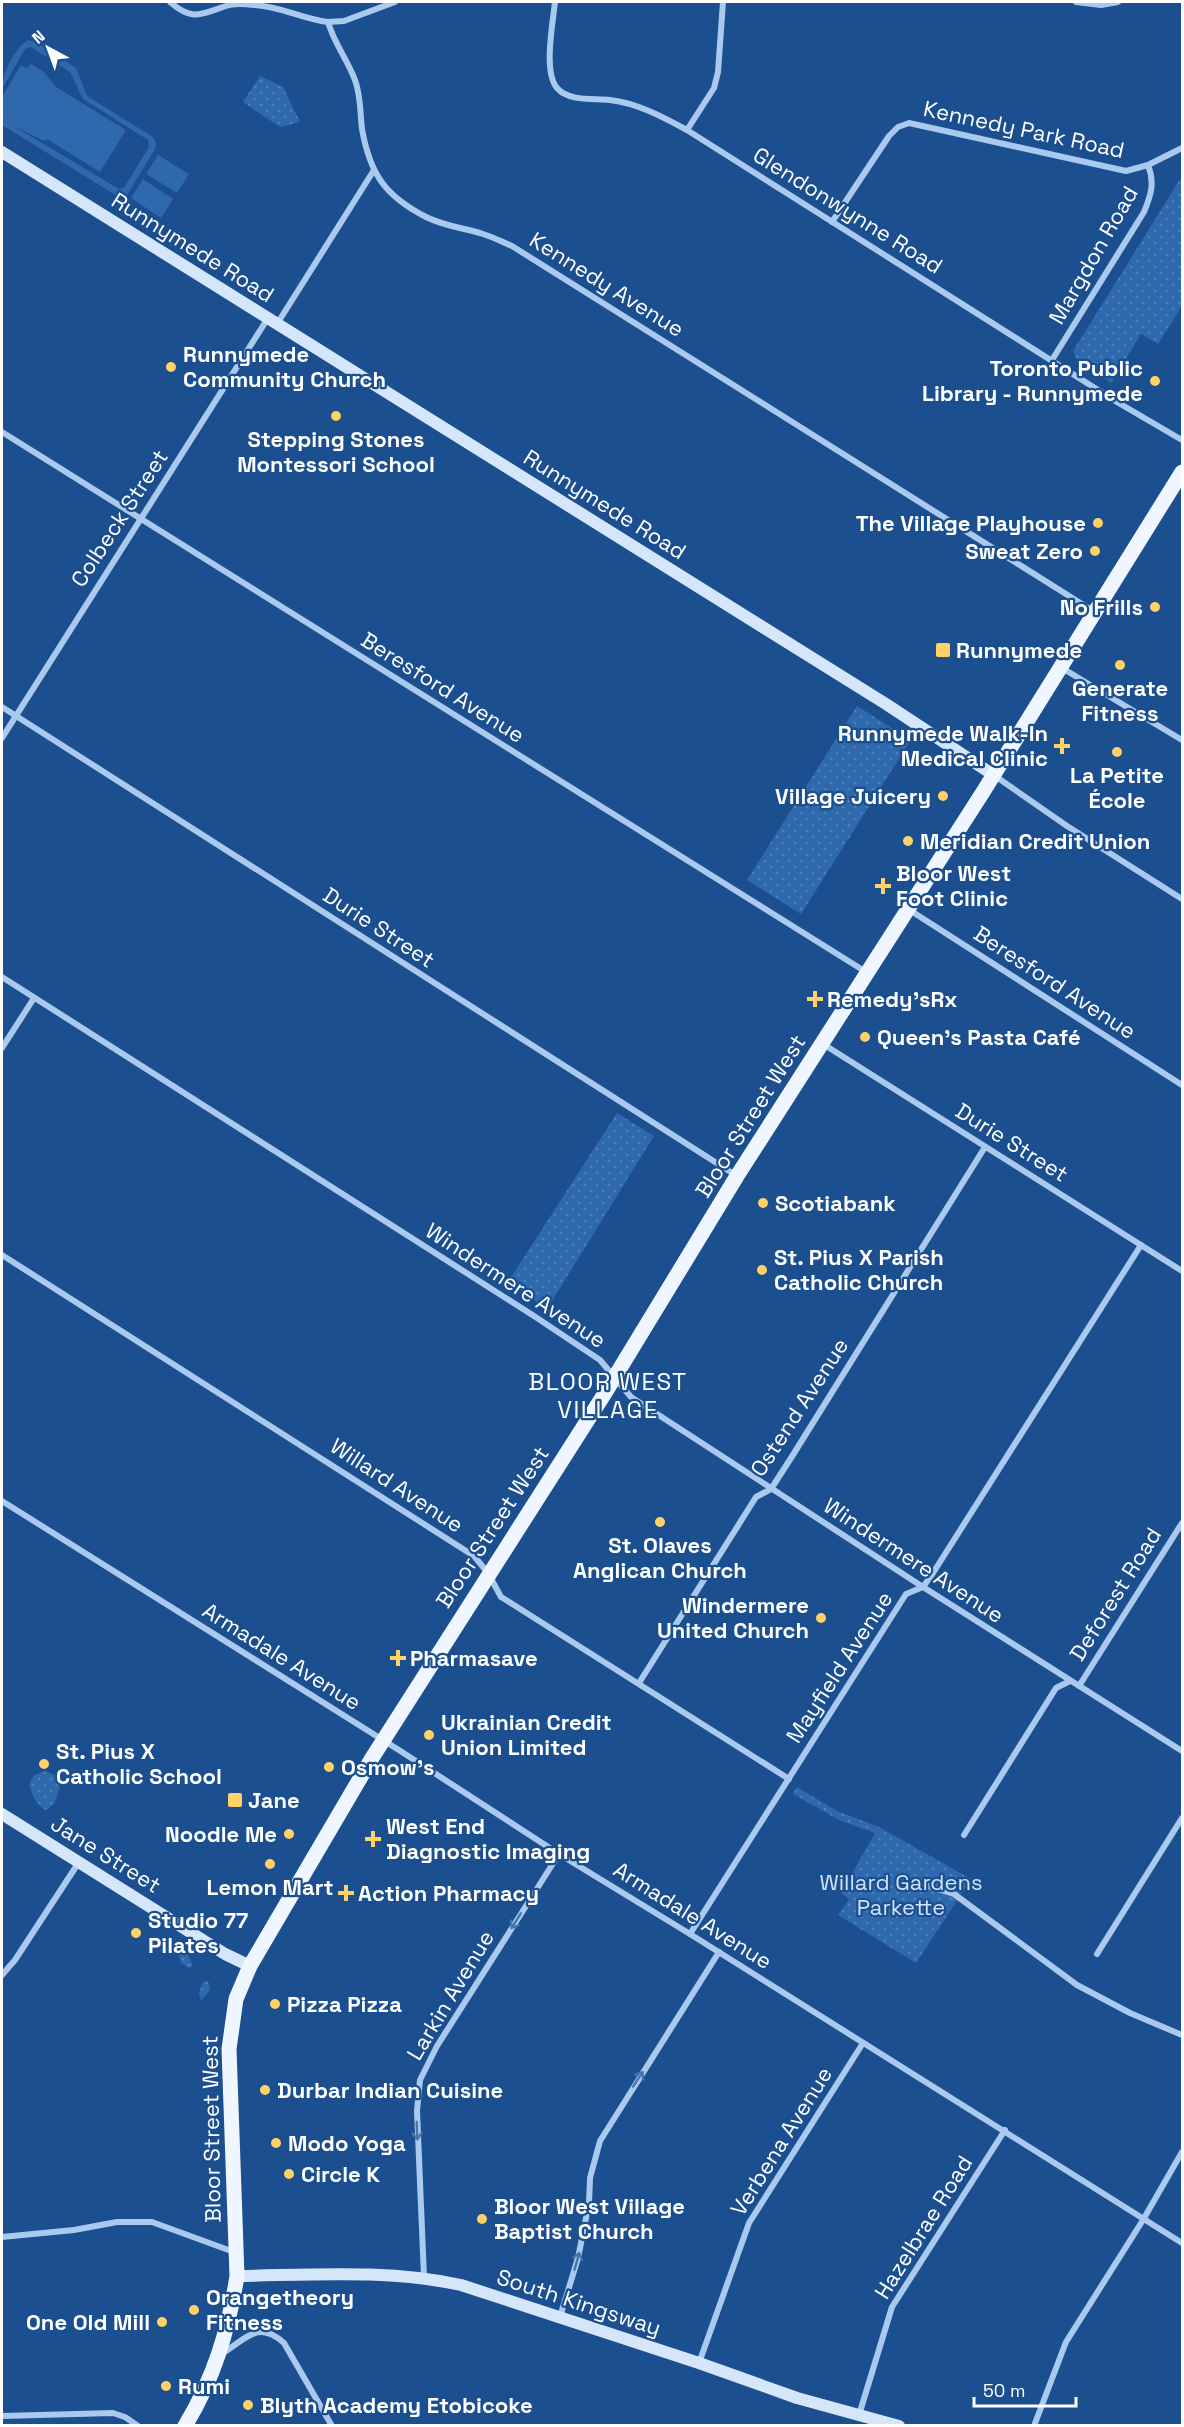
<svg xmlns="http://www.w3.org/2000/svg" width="1184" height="2427" viewBox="0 0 1184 2427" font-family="'Space Grotesk',sans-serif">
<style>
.grass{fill:url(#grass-dots)}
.garden{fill:#2e69ad}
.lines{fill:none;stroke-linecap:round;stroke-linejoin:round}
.street{stroke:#a9c9ee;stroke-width:6}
.secondary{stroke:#d6e6fa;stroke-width:12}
.primary{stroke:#f0f6ff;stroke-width:15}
.oneway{stroke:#4674ac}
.poi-dot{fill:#ffd166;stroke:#1b4f8f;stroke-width:2}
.labels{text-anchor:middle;stroke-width:4.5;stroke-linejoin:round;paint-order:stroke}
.street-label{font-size:22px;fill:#fff;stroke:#1b4f8f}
.poi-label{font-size:22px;font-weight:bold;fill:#fff;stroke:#1b4f8f;text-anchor:start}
.park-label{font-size:22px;fill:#cfe3fa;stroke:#1b4f8f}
.neighbourhood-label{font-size:24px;letter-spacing:1.5px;fill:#fff;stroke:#1b4f8f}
</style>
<defs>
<pattern id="grass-dots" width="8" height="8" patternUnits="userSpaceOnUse" patternTransform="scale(1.5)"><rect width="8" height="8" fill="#2e69ad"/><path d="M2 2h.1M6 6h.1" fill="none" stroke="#4d80b9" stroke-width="1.8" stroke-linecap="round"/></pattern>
</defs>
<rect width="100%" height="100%" fill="#1b4f8f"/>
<!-- grass -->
<g class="grass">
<polygon points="260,76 283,87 300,122 280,127 243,102"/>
<polygon points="1182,176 1182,306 1158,344 1141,334 1111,383 1077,360 1073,351"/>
<polygon points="857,706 911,740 801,914 747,880"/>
<polygon points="617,1113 654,1136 547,1309 508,1282"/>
<path d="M44 1771 55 1775 60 1787 54 1804 47 1810C35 1806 33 1794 29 1785L34 1775Z"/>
<polygon points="797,1787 837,1811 879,1827 971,1879 916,1963 838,1915 849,1899 841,1893 875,1833 839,1820 793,1794"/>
<polygon points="178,1951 188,1955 193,1966 189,1968 181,1963"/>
<polygon points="208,1981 210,1990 201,2001 199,1993 203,1982"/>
</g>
<!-- garden -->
<g class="garden">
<path d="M28 40 35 42 76 68 87 96 153 137 156 142 155 149 127 195 117 196 2 125V97L21 65 26 68 31 64 44 72 56 87 126 130 100 172 47 139 44 141 12 125 119 189 124 188 149 147 148 140 83 99 70 72 31 47 25 49 2 89C1 75 15 48 28 40Z"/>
<polygon points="158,155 189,174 177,193 146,174"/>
<polygon points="143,179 173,199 161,218 131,198"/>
</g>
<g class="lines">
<!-- street -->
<g class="street">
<path d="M170 2C193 22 201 14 226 6 234 3 245 4 254 5 280 6 302 19 328 22 334 43 347 59 355 80 361 96 360 113 362 129 370 174 385 196 426 217 444 226 464 228 483 234 493 237 502 242 512 246L1093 611"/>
<path d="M555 2C553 22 543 72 557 88 569 102 594 98 610 100 637 103 663 117 687 130L1117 402 1182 440"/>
<polyline points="1076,2 1101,5 1118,2"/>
<polyline points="328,22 344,21 395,2"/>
<polyline points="687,130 714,88 718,72 723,2"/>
<polyline points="832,222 889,136 898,127 909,123 1126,171 1148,165 1182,148"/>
<polyline points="277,324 374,170"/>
<path d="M1052 360 1144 212C1151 195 1155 183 1148 165"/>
<polyline points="2,432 866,972"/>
<polyline points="1062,668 1182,740"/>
<polyline points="2,707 737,1176"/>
<polyline points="2,738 268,318"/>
<polyline points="995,776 1067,826 1182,899"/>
<polyline points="908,909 1182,1085"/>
<polyline points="2,977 534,1316 600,1360 631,1397 923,1587 1182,1751"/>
<polyline points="823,1044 1182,1271"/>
<polyline points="2,1048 34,998"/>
<polyline points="2,1255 474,1556 488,1573 501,1597 506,1600 789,1779"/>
<polyline points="2,1501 402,1752 559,1854 690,1934 1182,2243"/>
<polyline points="639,1683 756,1497 771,1489 791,1458 985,1147"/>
<polyline points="1079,1686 1182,1523"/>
<polyline points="964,1835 1056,1688 1070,1681"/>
<polyline points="928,1886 954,1894 1077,1985 1130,2013 1182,2035"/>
<polyline points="690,1934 906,1594 923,1587 933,1573 1141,1245"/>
<polyline points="1097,1954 1182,1818"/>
<polyline points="2,1975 15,1960 79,1862"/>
<polyline points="2,2237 74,2230 117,2222 152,2222 234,2252"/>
<polyline points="424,2277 417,2111 420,2080 437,2046 559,1854"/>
<polyline points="560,2317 578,2258 589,2203 590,2178 600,2141 719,1952"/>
<path d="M223 2353C247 2338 258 2320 284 2343L332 2426"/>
<polyline points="699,2363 749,2223 863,2043"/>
<polyline points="859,2415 892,2307 1005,2130"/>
<polyline points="2,2416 113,2413 125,2417 138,2426"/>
<polyline points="1034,2426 1066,2342 1143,2220 1182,2152"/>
</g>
<!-- secondary -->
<g class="secondary">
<polyline points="2,152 886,704 992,774"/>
<polyline points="2,1814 225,1954 250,1966"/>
<path d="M237 2276C312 2275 387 2269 461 2285L699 2363 797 2398 899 2426"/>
</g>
<!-- primary -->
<path class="primary" d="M185 2426C214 2378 228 2332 237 2276L229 2049 236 1999 250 1966 372 1758 605 1393 737 1176 983 792 1182 472"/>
</g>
<!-- one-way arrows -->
<defs><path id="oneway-shaft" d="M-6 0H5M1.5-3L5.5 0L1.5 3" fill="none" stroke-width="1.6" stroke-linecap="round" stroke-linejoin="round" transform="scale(1.5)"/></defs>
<g class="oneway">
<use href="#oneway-shaft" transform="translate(516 1921) rotate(122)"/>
<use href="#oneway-shaft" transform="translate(638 2079) rotate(-57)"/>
<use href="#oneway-shaft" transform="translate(417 2131) rotate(88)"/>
<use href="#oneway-shaft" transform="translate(577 2261) rotate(-74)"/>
</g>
<!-- markers -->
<g class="poi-dot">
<circle cx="171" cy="367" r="6"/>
<circle cx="1155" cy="381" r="6"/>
<circle cx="336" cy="416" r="6"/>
<circle cx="1098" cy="523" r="6"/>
<circle cx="1095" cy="551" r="6"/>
<circle cx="1155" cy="607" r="6"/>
<rect x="935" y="642" width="16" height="16" rx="3"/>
<circle cx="1120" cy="665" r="6"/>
<path d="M1059 737h6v6h6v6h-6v6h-6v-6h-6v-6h6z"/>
<circle cx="1117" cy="752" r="6"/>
<circle cx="943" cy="796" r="6"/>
<circle cx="908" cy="841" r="6"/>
<path d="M880 877h6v6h6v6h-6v6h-6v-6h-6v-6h6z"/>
<path d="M812 990h6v6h6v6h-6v6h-6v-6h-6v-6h6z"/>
<circle cx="865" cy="1037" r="6"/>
<circle cx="763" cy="1203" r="6"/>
<circle cx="762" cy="1270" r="6"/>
<circle cx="660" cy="1522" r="6"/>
<circle cx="821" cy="1618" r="6"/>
<path d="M395 1649h6v6h6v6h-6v6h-6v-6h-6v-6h6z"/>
<circle cx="429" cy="1735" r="6"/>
<circle cx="44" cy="1764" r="6"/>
<circle cx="329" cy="1767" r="6"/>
<rect x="227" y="1792" width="16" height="16" rx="3"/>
<circle cx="289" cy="1834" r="6"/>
<path d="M370 1830h6v6h6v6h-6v6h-6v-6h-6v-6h6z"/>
<circle cx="270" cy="1864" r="6"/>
<path d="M343 1884h6v6h6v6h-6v6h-6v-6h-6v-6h6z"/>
<circle cx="136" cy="1933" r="6"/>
<circle cx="275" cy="2004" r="6"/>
<circle cx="265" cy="2090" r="6"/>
<circle cx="276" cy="2143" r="6"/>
<circle cx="289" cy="2174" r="6"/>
<circle cx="482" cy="2219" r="6"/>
<circle cx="194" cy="2310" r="6"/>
<circle cx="162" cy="2322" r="6"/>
<circle cx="166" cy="2386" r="6"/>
<circle cx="248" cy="2405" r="6"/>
</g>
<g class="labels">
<!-- street labels -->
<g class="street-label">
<text transform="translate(1024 129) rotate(12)" y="8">Kennedy Park Road</text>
<text transform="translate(848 210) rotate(32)" y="8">Glendonwynne Road</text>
<text transform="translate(193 247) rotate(32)" y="8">Runnymede Road</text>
<text transform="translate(1093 255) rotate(-60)" y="8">Margdon Road</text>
<text transform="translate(607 284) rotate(32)" y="8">Kennedy Avenue</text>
<text transform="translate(605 504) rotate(32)" y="8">Runnymede Road</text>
<text transform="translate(119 518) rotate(-57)" y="8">Colbeck Street</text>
<text transform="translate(443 687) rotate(32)" y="8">Beresford Avenue</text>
<text transform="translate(379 927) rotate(33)" y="8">Durie Street</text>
<text transform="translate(1055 982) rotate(33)" y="8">Beresford Avenue</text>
<text transform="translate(750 1116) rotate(-58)" y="8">Bloor Street West</text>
<text transform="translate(1012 1142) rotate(32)" y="8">Durie Street</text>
<text transform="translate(516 1285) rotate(33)" y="8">Windermere Avenue</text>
<text transform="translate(799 1407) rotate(-57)" y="8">Ostend Avenue</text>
<text transform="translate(397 1485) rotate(33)" y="8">Willard Avenue</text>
<text transform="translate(492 1527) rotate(-57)" y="8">Bloor Street West</text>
<text transform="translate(914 1560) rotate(33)" y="8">Windermere Avenue</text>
<text transform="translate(1115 1594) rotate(-58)" y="8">Deforest Road</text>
<text transform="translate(282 1656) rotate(32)" y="8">Armadale Avenue</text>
<text transform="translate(839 1667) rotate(-57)" y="8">Mayfield Avenue</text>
<text transform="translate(106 1854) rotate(32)" y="8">Jane Street</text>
<text transform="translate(693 1915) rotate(32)" y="8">Armadale Avenue</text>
<text transform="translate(450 1995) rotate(-59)" y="8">Larkin Avenue</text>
<text transform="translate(211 2129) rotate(-91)" y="8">Bloor Street West</text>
<text transform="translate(781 2141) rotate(-58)" y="8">Verbena Avenue</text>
<text transform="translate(923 2227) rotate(-58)" y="8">Hazelbrae Road</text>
<text transform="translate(579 2302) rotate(18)" y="8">South Kingsway</text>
</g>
<!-- poi labels -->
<g class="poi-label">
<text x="183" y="362">Runnymede<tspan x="183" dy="25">Community Church</tspan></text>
<text x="1143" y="376" text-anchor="end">Toronto Public<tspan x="1143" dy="25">Library - Runnymede</tspan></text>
<text x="336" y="447" text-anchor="middle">Stepping Stones<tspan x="336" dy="25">Montessori School</tspan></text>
<text x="1086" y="531" text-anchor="end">The Village Playhouse</text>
<text x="1083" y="559" text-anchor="end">Sweat Zero</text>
<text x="1143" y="615" text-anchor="end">No Frills</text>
<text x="956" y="658">Runnymede</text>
<text x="1120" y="696" text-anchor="middle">Generate<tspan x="1120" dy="25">Fitness</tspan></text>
<text x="1048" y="741" text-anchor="end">Runnymede Walk-In<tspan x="1048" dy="25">Medical Clinic</tspan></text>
<text x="1117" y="783" text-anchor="middle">La Petite<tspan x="1117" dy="25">École</tspan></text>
<text x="931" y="804" text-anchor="end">Village Juicery</text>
<text x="920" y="849">Meridian Credit Union</text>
<text x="896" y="881">Bloor West<tspan x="896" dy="25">Foot Clinic</tspan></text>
<text x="827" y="1007">Remedy'sRx</text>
<text x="877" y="1045">Queen's Pasta Café</text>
<text x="775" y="1211">Scotiabank</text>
<text x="774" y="1265">St. Pius X Parish<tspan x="774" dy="25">Catholic Church</tspan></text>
<text x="660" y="1553" text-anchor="middle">St. Olaves<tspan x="660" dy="25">Anglican Church</tspan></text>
<text x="809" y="1613" text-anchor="end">Windermere<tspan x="809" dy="25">United Church</tspan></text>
<text x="410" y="1666">Pharmasave</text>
<text x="441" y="1730">Ukrainian Credit<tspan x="441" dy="25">Union Limited</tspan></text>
<text x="56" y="1759">St. Pius X<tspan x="56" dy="25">Catholic School</tspan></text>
<text x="341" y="1775">Osmow's</text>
<text x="248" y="1808">Jane</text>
<text x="386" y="1834">West End<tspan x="386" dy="25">Diagnostic Imaging</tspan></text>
<text x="277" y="1842" text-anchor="end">Noodle Me</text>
<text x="270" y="1895" text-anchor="middle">Lemon Mart</text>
<text x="358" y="1901">Action Pharmacy</text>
<text x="148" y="1928">Studio 77<tspan x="148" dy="25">Pilates</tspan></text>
<text x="287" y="2012">Pizza Pizza</text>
<text x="277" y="2098">Durbar Indian Cuisine</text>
<text x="288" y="2151">Modo Yoga</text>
<text x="301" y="2182">Circle K</text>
<text x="494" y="2214">Bloor West Village<tspan x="494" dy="25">Baptist Church</tspan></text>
<text x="206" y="2305">Orangetheory<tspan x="206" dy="25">Fitness</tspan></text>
<text x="150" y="2330" text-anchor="end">One Old Mill</text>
<text x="178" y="2394">Rumi</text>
<text x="260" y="2413">Blyth Academy Etobicoke</text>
</g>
<!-- park labels -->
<g class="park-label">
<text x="901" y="1890">Willard Gardens<tspan x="901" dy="25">Parkette</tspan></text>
</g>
<!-- neighbourhood labels -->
<g class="neighbourhood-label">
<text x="608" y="1390">BLOOR WEST<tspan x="608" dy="28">VILLAGE</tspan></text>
</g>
</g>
<!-- border -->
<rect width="1184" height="2427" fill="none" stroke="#ffffff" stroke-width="6"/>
<!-- north arrow -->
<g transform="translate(48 48) rotate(319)" stroke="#1b4f8f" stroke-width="4.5" paint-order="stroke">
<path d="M0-4.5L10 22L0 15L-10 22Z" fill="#ffffff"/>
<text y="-9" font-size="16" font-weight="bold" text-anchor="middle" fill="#ffffff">N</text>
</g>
<!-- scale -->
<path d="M974 2397v9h102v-9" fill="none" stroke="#ffffff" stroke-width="3"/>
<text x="983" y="2397" font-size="18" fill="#ffffff" stroke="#1b4f8f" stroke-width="4.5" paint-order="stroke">50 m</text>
</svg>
